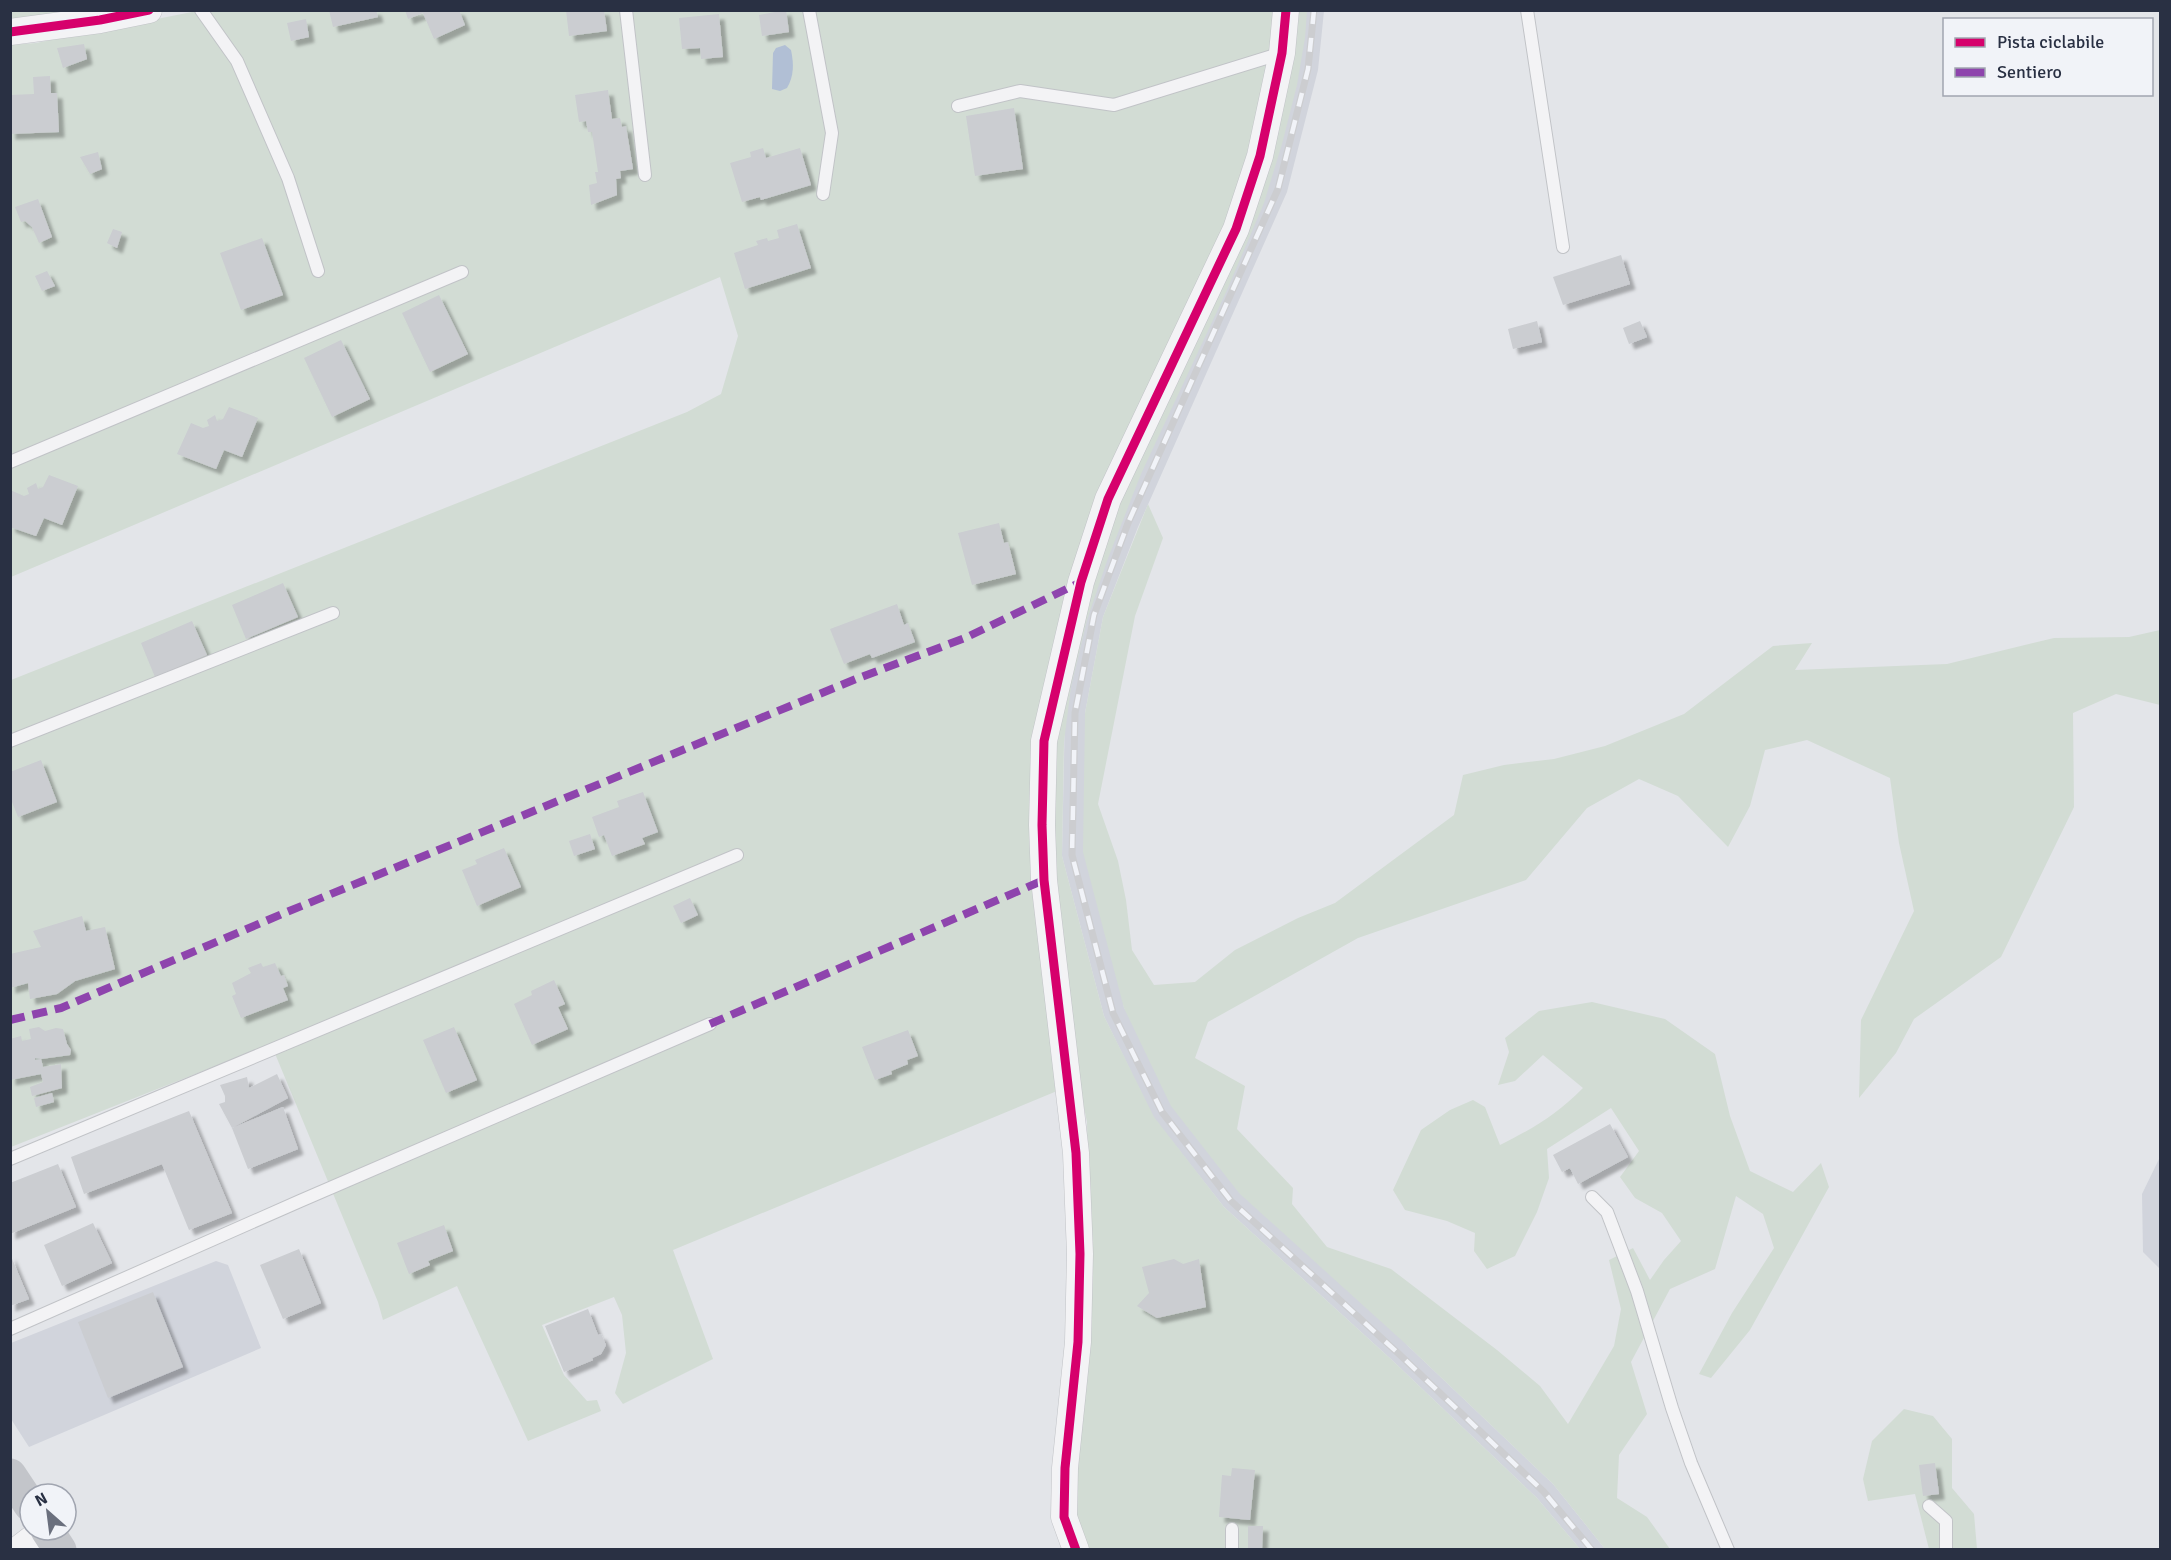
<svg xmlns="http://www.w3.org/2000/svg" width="2171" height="1560" viewBox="0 0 2171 1560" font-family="Signika,sans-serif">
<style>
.built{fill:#d1d4dc}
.green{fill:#d2dcd4}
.water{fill:#b1bfd5}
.building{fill:#cbcdd1;filter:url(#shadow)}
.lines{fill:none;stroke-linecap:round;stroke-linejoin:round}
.service-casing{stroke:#c1c3c7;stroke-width:14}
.minor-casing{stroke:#c1c3c7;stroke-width:27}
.service{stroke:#f3f3f5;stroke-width:12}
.minor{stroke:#f3f3f5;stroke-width:26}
.secondary{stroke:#c3c5ca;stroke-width:33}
.rail-casing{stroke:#cccdd0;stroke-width:7}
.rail{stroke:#f1f3f8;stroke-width:4.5;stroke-dasharray:14;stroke-linecap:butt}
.quiet{stroke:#8e44ad;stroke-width:8;stroke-dasharray:15 8;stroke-linecap:butt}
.cycleway-casing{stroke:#f1f3f8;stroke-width:13}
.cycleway{stroke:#d6006c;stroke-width:9}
</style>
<defs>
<filter id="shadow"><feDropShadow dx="5.5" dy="5.5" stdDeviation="1.5" flood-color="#0004"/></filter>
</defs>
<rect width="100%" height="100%" fill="#e3e5e9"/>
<!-- built -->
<g class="built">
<polygon points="1304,11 1324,11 1318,70 1287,192 1138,527 1103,617 1085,713 1124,1008 1408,1346 1553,1484 1605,1549 1580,1549 1537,1498 1393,1361 1224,1207 1153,1117 1104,1016 1062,856 1065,711 1085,612"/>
<polygon points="2160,1157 2160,1269 2143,1252 2142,1194"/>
<polygon points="216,1261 228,1265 261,1348 29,1447 11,1419 11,1343"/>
</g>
<!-- green -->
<g class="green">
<polygon points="202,10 1307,11 1305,38 1297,85 1282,144 1264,203 1227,290 1141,474 1107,561 1087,620 1071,687 1064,742 1062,856 1104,1016 1154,1117 1224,1207 1393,1361 1537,1498 1580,1549 1089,1549 1076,1516 1073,1475 1090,1296 1087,1122 1078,1079 1057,1091 673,1250 713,1359 623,1404 615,1393 626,1353 622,1315 614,1297 542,1325 564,1375 587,1401 597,1400 601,1411 528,1441 457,1286 383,1320 378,1302 271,1044 11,1147 11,680 687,412 721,394 738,336 720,277 11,577 11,45 36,43"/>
<polygon points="10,11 130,11 11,27"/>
<path d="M1148 504 1163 538 1135 616 1098 804 1118 861 1126 900 1132 950 1154 985 1195 982 1235 950 1298 918 1335 903 1454 815 1463 775 1504 765 1554 759 1605 746 1684 714 1773 646 1812 643 1795 670 1947 664 2054 638 2129 637 2160 630V705L2116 694 2073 713 2074 807 2001 957 1914 1019 1896 1053 1859 1098 1861 1020 1914 911 1899 843 1890 778 1807 740 1765 750 1750 806 1728 847 1678 796 1639 779 1587 808 1526 880 1358 938 1208 1022 1195 1058 1245 1086 1237 1129 1293 1188 1292 1204 1327 1247 1391 1269 1497 1350 1540 1386 1568 1424 1614 1346 1621 1309 1609 1260 1633 1248 1650 1280 1664 1260 1681 1241 1662 1213 1635 1198 1620 1177 1639 1151 1611 1108 1547 1149 1549 1178 1537 1212 1515 1256 1487 1269 1474 1251 1475 1233 1447 1221 1405 1210 1393 1190 1421 1130 1450 1110 1473 1100 1485 1107 1500 1145C1534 1128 1556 1115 1583 1088L1543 1055 1515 1081 1498 1085 1509 1052 1505 1038 1539 1011 1592 1002 1665 1019 1715 1054 1730 1116 1750 1171 1793 1192 1821 1163 1829 1187 1750 1330 1711 1378 1699 1374 1732 1313 1774 1248 1763 1214 1736 1196 1715 1269 1670 1289 1631 1362 1647 1414 1619 1455 1617 1498 1647 1517 1670 1549H1605L1553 1484 1408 1346 1239 1193 1171 1106 1124 1008 1083 852 1085 713 1103 617Z"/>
<polygon points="1904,1409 1933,1416 1952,1439 1952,1488 1974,1514 1977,1549 1929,1549 1915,1494 1868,1501 1863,1479 1872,1441"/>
</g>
<!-- water -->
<path class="water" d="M785 45 791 50C794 64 794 76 787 88L780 91 772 89 773 53 776 48Z"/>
<!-- building -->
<g class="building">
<polygon points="329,10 376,10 378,17 333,27"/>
<polygon points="405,10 459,10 465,25 434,39 423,13 408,19"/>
<polygon points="566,10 604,10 607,31 569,36"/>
<polygon points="786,10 789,32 762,36 759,15"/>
<polygon points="719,14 723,57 701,59 700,48 682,49 679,18"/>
<polygon points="306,19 309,37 291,41 287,23"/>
<polygon points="84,44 87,59 63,68 57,48"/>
<polygon points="50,76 51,93 57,93 59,132 10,134 10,95 34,94 33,77"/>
<polygon points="608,90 612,119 620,118 622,127 626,126 633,169 620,171 621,178 616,179 617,195 591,205 589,185 597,183 595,172 598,172 592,132 588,132 586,121 579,122 575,95"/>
<polygon points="1014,108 1023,169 975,176 966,116"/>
<polygon points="763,148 766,158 800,148 811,185 761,200 760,197 742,202 730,163 751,157 750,152"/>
<polygon points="98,152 102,169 90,174 80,157"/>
<polygon points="38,199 52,237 39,243 32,227 25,221 21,222 15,207"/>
<polygon points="797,224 811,268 745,289 734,253 758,245 756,241 767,238 768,241 779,238 777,230"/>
<polygon points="113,229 122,232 117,248 107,243"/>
<polygon points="262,238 283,295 241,310 220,253"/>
<polygon points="1621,255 1630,284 1563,305 1553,277"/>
<polygon points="47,271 55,286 42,291 35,276"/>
<polygon points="439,295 468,354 430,372 402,313"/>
<polygon points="1537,321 1542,342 1513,349 1508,329"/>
<polygon points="1640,321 1647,337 1629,344 1623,328"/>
<polygon points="341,340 370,399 332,417 304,358"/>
<polygon points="229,407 258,418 242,457 224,450 216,469 177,454 191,423 203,428 209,426 207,420 215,415 217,421 223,419"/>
<polygon points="49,475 78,486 62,525 44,518 36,536 10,527 10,490 24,496 29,494 27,488 36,483 38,489 43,487"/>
<polygon points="999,523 1004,543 1008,542 1016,574 972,585 958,533"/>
<polygon points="283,583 298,617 246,639 232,605"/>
<polygon points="897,604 904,625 908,623 915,642 872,658 870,654 844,664 830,629"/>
<polygon points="192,621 207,655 155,677 141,643"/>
<polygon points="41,760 57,802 18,817 10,797 10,772"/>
<polygon points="643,792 658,832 642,838 645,844 612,856 604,835 599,837 592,817 619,807 617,801"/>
<polygon points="590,834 595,849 574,856 569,841"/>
<polygon points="504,848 521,887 477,906 462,870 477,864 475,860"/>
<polygon points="690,898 698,915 681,923 673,906"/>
<polygon points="82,916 86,931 105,927 115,969 75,981 57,994 30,999 28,983 10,988 10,954 41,947 33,931"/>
<polygon points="261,963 263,967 275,963 281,976 284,975 288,986 283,988 288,1000 241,1018 232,996 236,994 232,983 251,973 248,968"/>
<polygon points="554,980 565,1004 558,1007 568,1029 532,1045 514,1004 532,995 531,991"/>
<polygon points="39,1027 45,1031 56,1028 63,1029 67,1044 71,1050 70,1055 41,1059 35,1058 35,1060 41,1059 43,1067 61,1064 62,1088 32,1096 30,1087 43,1082 41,1074 10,1080 10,1039 21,1036 22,1041 31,1039 29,1029"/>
<polygon points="454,1027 477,1080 446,1093 423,1040"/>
<polygon points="908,1030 918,1056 907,1060 908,1064 891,1071 892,1074 875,1080 862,1047"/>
<polygon points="277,1074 288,1098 232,1128 283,1107 298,1149 248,1169 232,1128 219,1104 225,1102 225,1096 220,1085 247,1077 249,1088"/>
<polygon points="52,1093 54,1102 36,1107 34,1098"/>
<polygon points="189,1111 232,1213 189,1230 162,1164 84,1194 71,1157"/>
<polygon points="1610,1124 1628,1157 1578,1184 1570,1168 1562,1172 1553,1155"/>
<polygon points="58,1164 76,1207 10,1234 10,1183"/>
<polygon points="93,1223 112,1263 62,1286 44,1245"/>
<polygon points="444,1225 453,1251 428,1261 430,1265 409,1274 397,1243"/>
<polygon points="299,1249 321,1303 283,1319 260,1265"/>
<polygon points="10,1254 29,1299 10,1306"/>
<polygon points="1174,1259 1183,1264 1199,1259 1206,1307 1157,1318 1137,1306 1149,1293 1142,1267"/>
<polygon points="153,1292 183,1367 108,1398 78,1322"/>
<polygon points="588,1309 598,1335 601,1334 606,1345 601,1354 592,1358 593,1360 564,1372 545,1326"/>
<polygon points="1935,1463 1939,1494 1923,1496 1919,1465"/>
<polygon points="1232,1468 1255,1470 1250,1520 1219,1517 1222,1475 1231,1476"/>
<polygon points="1248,1526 1263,1526 1262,1550 1248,1550"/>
</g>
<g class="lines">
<!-- service casing -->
<g class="service-casing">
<g id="service">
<polyline points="201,10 237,61 288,178 318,271"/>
<polyline points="626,10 645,175"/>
<polyline points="809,10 832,133 823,194"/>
<polyline points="1527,10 1563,247"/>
<polyline points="958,106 1020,91 1114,105 1282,53"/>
<polyline points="10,462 462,272"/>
<polyline points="10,741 333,613"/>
<polyline points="10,1159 737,855"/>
<polyline points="1592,1197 1607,1212 1637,1291 1672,1408 1691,1463 1728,1550"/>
<polyline points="10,1329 300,1201 710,1024"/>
<polyline points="1929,1506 1946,1521 1946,1550"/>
<polyline points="1232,1550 1232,1529"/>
</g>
</g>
<!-- minor casing -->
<g class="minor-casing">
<g id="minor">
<polyline points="10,32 100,20 149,10"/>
<polyline points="17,1550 43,1530"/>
<polyline points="1076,1550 1064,1517 1065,1468 1078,1342 1080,1254 1076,1153 1044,880 1042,825 1044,741 1081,582 1108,499 1236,229 1260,156 1282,53 1286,10"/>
</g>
</g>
<!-- service -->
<use href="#service" class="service"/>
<!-- minor -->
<use href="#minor" class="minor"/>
<!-- secondary -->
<g class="secondary">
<polyline points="10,1475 30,1505"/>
<polyline points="47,1530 60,1550"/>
</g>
<!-- rail casing -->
<g class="rail-casing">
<polyline id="rail" points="1314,10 1308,69 1278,189 1128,523 1094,615 1075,713 1072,855 1113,1013 1162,1112 1231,1201 1399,1354 1544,1492 1592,1550"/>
</g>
<!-- rail -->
<use href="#rail" class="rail"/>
<!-- quiet -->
<g class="quiet">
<polyline points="10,1020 61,1008 282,914 856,679 965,638 1081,582"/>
<polyline points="710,1024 1044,880"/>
</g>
<!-- cycleway casing -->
<g class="cycleway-casing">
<g id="cycleway">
<polyline points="10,32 100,20 149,10"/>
<polyline points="1076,1550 1064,1517 1065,1468 1078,1342 1080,1254 1076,1153 1044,880 1042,825 1044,741 1081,582 1108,499 1236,229 1260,156 1282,53 1286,10"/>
</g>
</g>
<!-- cycleway -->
<use href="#cycleway" class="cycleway"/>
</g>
<!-- border -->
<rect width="2171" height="1560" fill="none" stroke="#293043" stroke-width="24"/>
<!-- legend -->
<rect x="1943" y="18" width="210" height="78" fill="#f1f3f8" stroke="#a1a5b0" stroke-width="1.5"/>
<rect x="1955" y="38" width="30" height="9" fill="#d6006c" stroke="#a1a5b0" stroke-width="1.5"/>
<text x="1997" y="48" font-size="18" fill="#293043">Pista ciclabile</text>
<rect x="1955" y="68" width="30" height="9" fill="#8e44ad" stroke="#a1a5b0" stroke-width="1.5"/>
<text x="1997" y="78" font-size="18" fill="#293043">Sentiero</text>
<!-- north arrow -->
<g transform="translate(48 1512) rotate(332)"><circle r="28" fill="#f1f3f8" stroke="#a1a5b0" stroke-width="1.5"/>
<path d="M0-4.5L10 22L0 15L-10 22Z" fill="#6a6f7d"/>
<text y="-9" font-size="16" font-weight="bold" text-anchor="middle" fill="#293043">N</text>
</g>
</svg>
